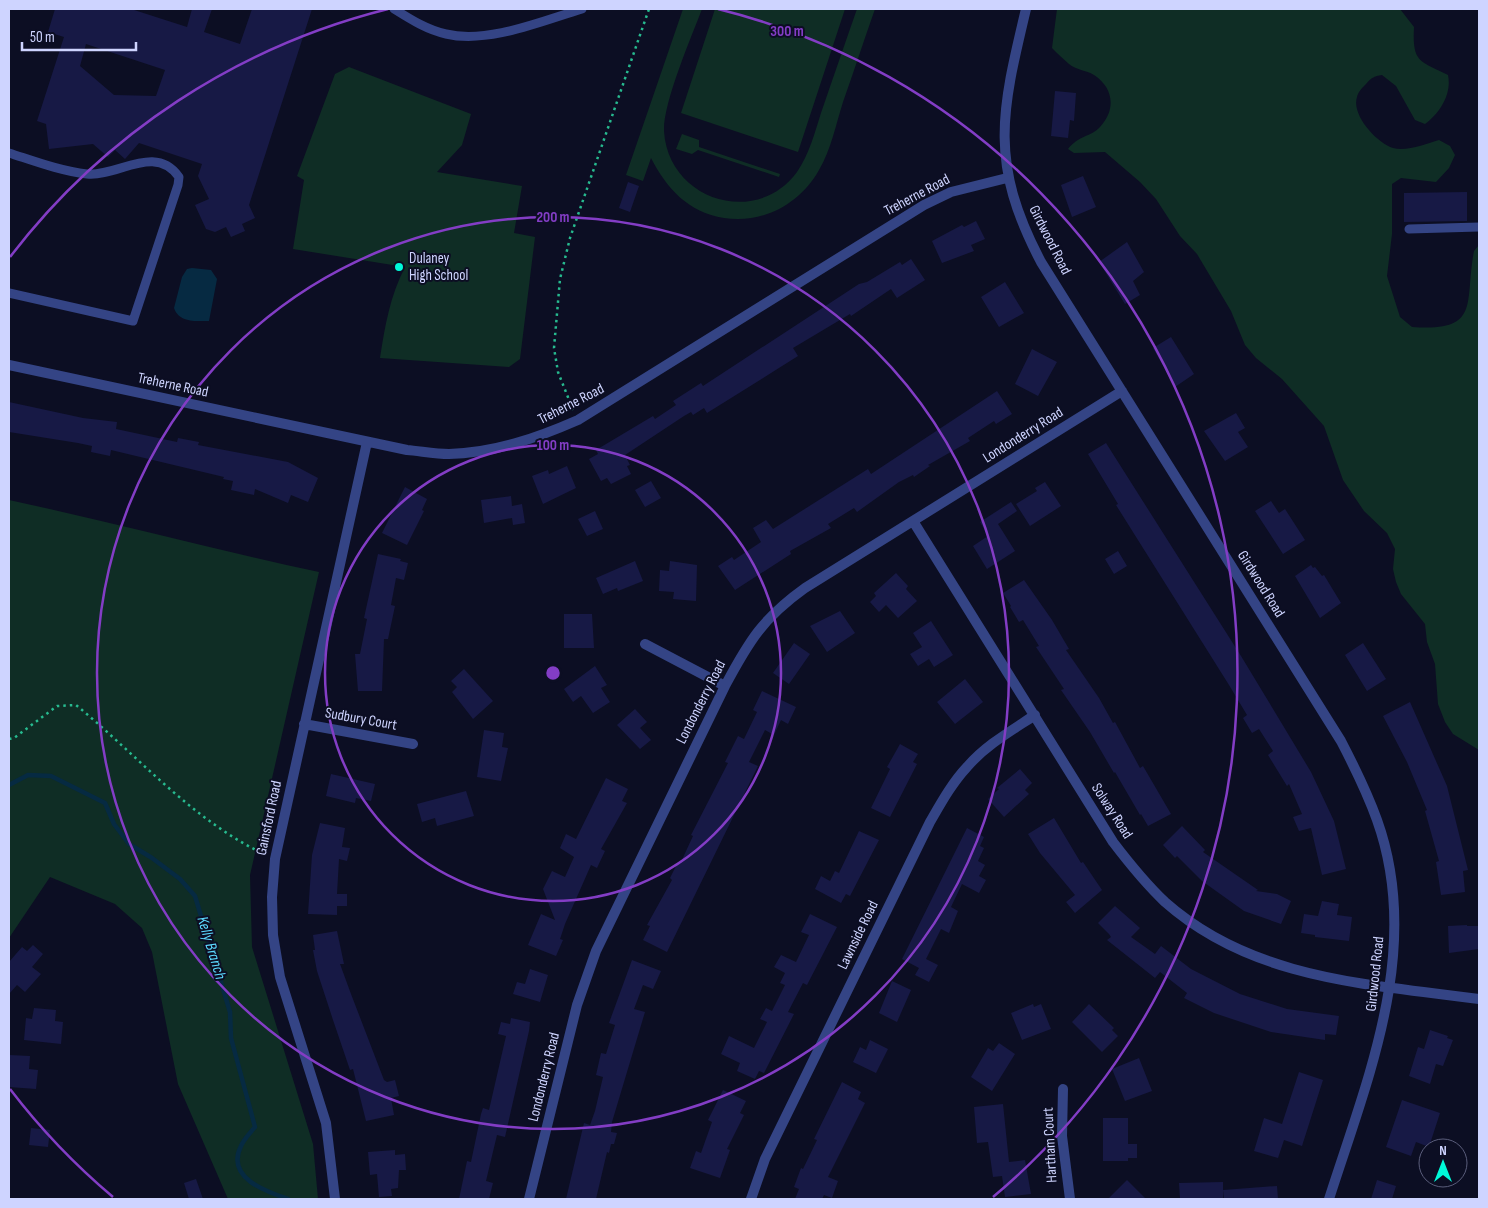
<svg xmlns="http://www.w3.org/2000/svg" width="1488" height="1208" font-family="'Sofia Sans Condensed',sans-serif">
	<rect width="100%" height="100%" fill="#0c0e23"/>
	<path fill="#0f2d25" d="M683,9H702C691,38 663,103 664,131C668,200 756,228 797,172C809,155 815,132 821,113C833,78 845,43 857,9H875C864,40 854,71 843,102C836,124 831,150 819,170C800,204 763,224 724,218C688,212 667,189 651,158L643,181L626,175Z
		M715,9H845L798,152L681,113Z
		M1057,9H1400L1414,27C1412,63 1420,61 1448,75C1452,94 1440,113 1425,124L1415,120L1396,86L1382,75C1374,76 1371,78 1366,84C1362,88 1358,92 1357,97C1351,115 1377,143 1393,148C1406,152 1426,144 1439,140L1450,146L1455,155L1449,168L1436,182L1401,178L1392,184V234L1387,276L1400,317L1412,327C1482,332 1464,303 1474,251L1479,245V750L1453,734L1445,722L1438,704L1435,664L1427,642L1425,624L1401,594L1396,582L1393,569L1395,549L1387,533L1364,511L1343,480L1324,426L1282,379L1256,358L1245,345L1231,311L1197,254L1180,236L1156,199L1140,182L1105,152L1074,153L1068,149C1079,135 1091,137 1100,127C1116,110 1114,88 1094,75C1086,70 1076,70 1069,64C1063,59 1057,53 1052,48Z
		M349,67L471,114L462,145L437,172L522,186L514,233L535,237L520,359L509,367L380,358C385,326 390,296 405,267L293,249L304,180L297,176L335,74Z
		M682,134L699,140V147L780,174L779,177L698,150L692,154L676,149Z
		M9,500C112,522 215,550 319,572L250,875L252,947L313,1144L318,1199H228L178,1084L152,952L142,928L115,904L50,877L9,938Z"/>
	<path fill="#062a42" d="M192,268L211,270L217,279L209,321C196,321 179,323 174,308L182,277L187,269Z"/>
	<g fill="none" stroke-linecap="round" stroke-linejoin="round">
		<path stroke="#062a42" stroke-width="4.5" d="M9,785L28,775L51,776L105,803L114,824L129,844L152,858L180,879L195,896L230,1012L231,1038L255,1127C250,1133 244,1139 241,1146C225,1178 267,1192 288,1199"/>
	</g>
	<path fill="#171945" fill-rule="evenodd" d="M55,9H131L187,27L192,9H212L204,32L240,44L252,9H312L249,205L255,218L242,224L245,231L231,237L226,227L215,232L206,229L195,205L209,199L198,176L202,164L139,143L125,159L115,150L108,157L93,144L49,149L46,124L37,121L64,37L48,32ZM86,44L165,70L156,96L114,95L80,66Z
		M1055,91L1076,93L1074,121L1070,120L1068,138L1051,136Z
		M1083,176L1096,207L1072,217L1061,185Z
		M628,182L639,186L630,212L619,208Z
		M1467,192V221L1404,222V193Z
		M976,221L985,239L971,245L974,251L942,263L932,241L962,225L964,227Z
		M1127,242L1144,272L1133,281L1140,295L1125,304L1099,262Z
		M911,259L925,280L897,298L891,289L851,316L850,314L793,348L798,356L771,373L707,413L704,408L693,415L691,412L684,416L625,455L630,465L627,466L631,474L611,484L607,478L601,481L589,459L598,454L596,450L653,416L655,419L676,405L673,401L701,383L703,386L859,284L867,282L900,262L902,265Z
		M1005,282L1024,313L999,327L981,297Z
		M1171,337L1194,374L1175,387L1153,348Z
		M1032,349L1057,362L1038,396L1015,384Z
		M997,391L1012,414L996,424L994,421L968,438L970,441L928,465L930,466L914,477L913,475L899,482L857,512L854,508L828,524L831,528L790,551L791,554L735,590L718,566L732,557L734,560L761,542L753,528L766,520L773,529L868,469L871,474Z
		M9,402L83,418L117,422L116,429L177,442L178,438L199,442L198,445L288,462L318,478L308,502L291,495L288,503L255,489L254,495L231,490L233,481L223,479L224,477L111,450L110,456L91,452L92,446L78,443L9,432Z
		M1236,413L1245,428L1238,432L1248,447L1225,461L1204,431Z
		M1106,443L1241,656L1311,772L1334,821L1346,869L1322,875L1311,828L1299,831L1293,817L1302,814L1289,784L1287,786L1268,755L1273,751L1259,729L1252,733L1243,718L1247,715L1229,685L1116,505L1118,504L1088,454Z
		M567,466L576,488L543,504L532,476L548,470L549,474Z
		M651,481L661,498L645,507L635,490Z
		M1045,482L1061,506L1030,526L1016,504L1037,491L1035,488Z
		M405,487L427,499L422,510L424,511L407,545L382,533Z
		M511,496L512,506L522,504L525,523L513,525L512,518L484,523L481,500Z
		M1271,501L1279,513L1285,509L1305,540L1283,554L1255,511Z
		M1011,502L1017,511L998,524L1015,551L987,569L973,546L988,536L980,522Z
		M595,511L603,529L587,536L578,519Z
		M1118,551L1127,566L1114,574L1105,559Z
		M378,554L401,559L400,561L408,563L404,580L396,578L391,605L395,606L388,639H384L382,691H358L355,654H360L367,619L364,618Z
		M635,561L643,581L618,591L617,588L603,594L596,578Z
		M670,561L697,565L696,601L673,599L674,592L659,591L660,570L669,571Z
		M1311,565L1313,568L1315,567L1322,576L1324,575L1341,603L1320,618L1295,576Z
		M896,573L908,586L906,589L917,601L898,618L886,605L879,612L870,602L876,596L874,593Z
		M1024,580L1052,620L1069,649L1066,650L1099,698L1113,723L1115,722L1140,768L1143,766L1171,814L1148,826L1141,814L1140,815L1115,772L1114,773L1090,732L1061,690L1064,689L1036,647L1039,646L1023,620L1019,622L1010,607L1011,606L1003,593Z
		M840,611L855,633L827,652L810,626Z
		M564,614H592L594,648H564Z
		M931,621L953,655L934,667L929,659L918,666L910,654L922,647L913,633Z
		M794,643L810,654L789,684L773,673Z
		M1363,643L1386,679L1367,691L1345,655Z
		M595,666L607,685L601,688L610,702L593,713L581,696L573,702L564,689Z
		M464,669L493,701L473,719L452,692L457,687L451,681Z
		M965,679L983,702L955,724L937,702Z
		M762,691L796,707L788,724L781,720L774,735L765,730L749,762L758,766L667,952L643,940L650,926L647,925L672,880L670,878L678,862L680,864L693,836L691,835L728,763L725,762L738,736L744,739L757,712L753,710Z
		M1410,702L1447,786L1468,870L1463,871L1465,892L1441,895L1436,862L1439,861L1425,811L1427,810L1407,762L1383,716Z
		M635,709L647,722L640,728L651,740L640,749L617,725Z
		M484,730L504,733L502,747L508,748L501,781L477,777Z
		M900,744L918,754L913,762L917,764L890,817L871,808L890,769L887,767Z
		M1020,769L1032,783L1025,790L1029,794L1004,817L988,799L999,789L997,788Z
		M331,774L375,784L371,801L356,798L355,803L326,796Z
		M606,778L628,789L622,801L627,803L601,849L605,851L597,868L591,865L565,924L560,939L563,940L556,956L528,945L541,914L555,920L543,889L552,871L565,877L574,857L560,848L566,834L576,839Z
		M466,791L474,816L437,826L435,818L422,822L417,804Z
		M1054,818L1081,863L1083,862L1102,890L1075,913L1066,902L1075,895L1040,853L1028,834Z
		M320,823L345,828L342,847L350,848L347,861L339,859L337,894H347V906H337V915L308,914L312,855Z
		M1182,826L1205,850L1203,852L1258,890L1256,891L1277,894L1291,901L1281,924L1244,911L1202,881L1177,856L1175,858L1163,845Z
		M967,828L984,837L980,846L984,848L978,861L985,865L979,876L986,880L979,893L962,884L951,907L958,911L949,933L941,929L926,959L938,965L929,982L915,975L919,968L902,959Z
		M859,831L879,840L850,896L846,894L841,903L815,889L821,876L830,881L835,871L839,873Z
		M1322,901L1339,904L1337,915L1352,917L1349,941L1315,937V935L1301,933L1304,914L1318,916Z
		M1115,906L1140,928L1131,937L1155,954L1161,946L1191,969L1240,994L1287,1009L1339,1016L1336,1035L1325,1034V1040L1271,1032L1214,1013L1184,998L1187,993L1160,972L1155,978L1107,940L1111,937L1109,934L1098,923Z
		M810,914L837,927L807,985L803,983L788,1012L794,1014L764,1073L759,1071L755,1079L737,1071L740,1063L721,1054L729,1036L754,1048L767,1022L760,1019L766,1008L772,1011L785,985L780,983L785,973L774,967L781,955L796,962L809,935L801,932Z
		M1467,925V926H1479V949L1449,953L1448,926Z
		M337,931L344,964H340L351,994L384,1080L387,1082L395,1080L399,1096L391,1098L394,1115L366,1121L353,1069L350,1070L333,1020L317,971L313,950H315L313,935Z
		M33,945L43,954L32,967L41,974L25,992L17,985L9,994V962L22,947L27,951Z
		M632,960L661,971L653,989L643,985L634,1009L645,1012L612,1122L611,1132L617,1133L614,1144H611L609,1153L607,1152L596,1199H566L584,1123L590,1125L595,1111L603,1077L596,1075L601,1053L606,1054L615,1025L609,1023Z
		M530,969L548,975L540,1002L513,994L517,982L525,984Z
		M892,981L911,990L897,1022L879,1013Z
		M1033,1004L1034,1007L1041,1004L1051,1029L1022,1040L1011,1013Z
		M1089,1004L1114,1028L1112,1030L1118,1036L1102,1052L1072,1022Z
		M34,1008L56,1010L55,1021L63,1022L61,1044L24,1040L26,1018L32,1019Z
		M511,1018L530,1022L529,1031L505,1137L497,1135L486,1181L493,1183L489,1199H459L467,1161L471,1162L481,1114L483,1108L489,1110L506,1036L498,1034L501,1022L510,1024Z
		M1430,1030L1448,1036L1447,1038L1453,1040L1443,1066L1436,1064L1430,1084L1409,1076L1418,1047L1424,1049Z
		M870,1040L888,1049L876,1073L853,1062L860,1047L866,1050Z
		M999,1043L1015,1054L992,1091L971,1077L988,1048L993,1051Z
		M9,1055L30,1056L29,1069L38,1070L36,1089L9,1087Z
		M1139,1058L1152,1091L1125,1101L1112,1069Z
		M1299,1072L1323,1080L1302,1146L1284,1140L1278,1158L1254,1151L1264,1118L1282,1124Z
		M842,1082L861,1092L858,1099L865,1103L828,1177L838,1181L832,1198L824,1195L822,1199H795L799,1189L794,1187L801,1168L803,1169L817,1140L814,1139Z
		M723,1090L746,1101L740,1113L744,1115L727,1149L730,1150L720,1178L690,1168L696,1151L701,1153L712,1122L708,1120Z
		M1402,1100L1440,1113L1429,1147L1416,1142L1411,1156L1386,1147Z
		M1003,1104L1009,1162L1025,1160L1031,1194L1005,1197L1002,1176L993,1177L988,1142L977,1143L974,1107Z
		M1103,1118H1128V1144H1137V1158H1128V1161H1103Z
		M31,1128L50,1130L48,1147L29,1145Z
		M395,1150V1155L405,1154L406,1170H399L398,1188L391,1189L392,1196L379,1197L377,1174L370,1175L368,1152Z
		M196,1179L203,1199H189L184,1183Z
		M1127,1180L1146,1199H1108Z
		M1377,1180L1396,1186L1392,1199H1371Z
		M1223,1182V1199H1180L1179,1183Z
		M1277,1186L1278,1199H1224L1223,1190Z"/>
	<g fill="none" stroke-linecap="round" stroke-linejoin="round">
		<path stroke="#27ba8f" stroke-width="2.5" stroke-dasharray="2.5 4" stroke-linecap="butt" d="M573,410L558,372L554,348L560,279L570,238L649,9
			M9,739L14,738L57,706L76,705C137,755 192,820 264,854"/>
		<path stroke="#344485" stroke-width="9" d="M394,9C410,19 427,30 446,34C488,44 542,21 582,9
			M9,153C34,161 60,171 87,174C118,177 155,143 179,177L178,185L133,321L9,293
			M1409,229L1479,227"/>
		<path stroke="#344485" stroke-width="10" d="M1026,9C1001,113 989,163 1041,262L1341,741C1354,766 1367,792 1377,820C1423,948 1368,1077 1329,1199
			M9,365L407,450C420,451 435,454 449,454C494,453 537,438 578,420L924,205L951,192L1007,178
			M913,521L1113,842C1129,863 1146,884 1165,902C1253,980 1369,984 1479,999
			M645,644L725,686
			M304,724L413,744
			M1063,1089L1062,1136L1070,1199
			M335,1199L326,1123L280,977L273,935L272,897L275,859L367,442
			M529,1199L577,1005L596,951L725,686C749,641 763,618 805,588L1122,391
			M751,1199L765,1159L930,822C941,803 952,783 967,767C986,745 1011,731 1035,715"/>
	</g>
	<g fill="none" stroke="#833dc5" stroke-width="2.5">
		<circle cx="553" cy="673" r="228"/>
		<circle cx="553" cy="673" r="456"/>
		<path d="M113 1197A684 684 0 0 1 10 1089M10 257A684 684 0 0 1 388 9M718 9A684 684 0 0 1 993 1197"/>
	</g>
	<circle fill="#00f9d8" stroke="#0c0e23" stroke-width="2" cx="399" cy="267" r="5"/>
	<g text-anchor="middle" dominant-baseline="central" stroke-width="4" stroke-linejoin="round" paint-order="stroke">
		<g font-size="15" fill="#ced4ff" stroke="#0c0e23">
			<text transform="translate(917 195) rotate(-28)">Treherne Road</text>
			<text transform="translate(1050 240) rotate(63)">Girdwood Road</text>
			<text transform="translate(173 385) rotate(12)">Treherne Road</text>
			<text transform="translate(571 404) rotate(-27)">Treherne Road</text>
			<text transform="translate(1023 435) rotate(-32)">Londonderry Road</text>
			<text transform="translate(1261 584) rotate(58)">Girdwood Road</text>
			<text transform="translate(701 702) rotate(-63)">Londonderry Road</text>
			<text transform="translate(361 719) rotate(10)">Sudbury Court</text>
			<text transform="translate(1112 811) rotate(57)">Solway Road</text>
			<text transform="translate(269 818) rotate(-78)">Gainsford Road</text>
			<text transform="translate(858 935) rotate(-64)">Lawnside Road</text>
			<text transform="translate(1375 974) rotate(-84)">Girdwood Road</text>
			<text transform="translate(544 1077) rotate(-76)">Londonderry Road</text>
			<text transform="translate(1050 1145) rotate(-93)">Hartham Court</text>
		</g>
		<g font-size="15" fill="#ced4ff" stroke="#0c0e23" text-anchor="start">
			<text x="409" y="258">Dulaney<tspan x="409" dy="17">High School</tspan></text>
		</g>
		<g font-size="16" font-style="italic" fill="#5cdaff" stroke="#0c0e23">
			<text transform="translate(211 948) rotate(73)">Kelly Branch</text>
		</g>
	</g>
	<circle cx="553" cy="673" r="8" fill="#833dc5" stroke="#0c0e23" stroke-width="2.5"/>
	<g font-size="15" text-anchor="middle" font-weight="bold" fill="#833dc5" stroke="#0c0e23" stroke-width="4" stroke-linejoin="round" paint-order="stroke">
		<text x="787" y="36">300 m</text>
		<text x="553" y="222">200 m</text>
		<text x="553" y="450">100 m</text>
	</g>
	<rect width="1488" height="1208" fill="none" stroke="#ced4ff" stroke-width="20"/>
	<g transform="translate(1443 1163)"><circle r="24" fill="#0c0e23" stroke="#5a5d7b"/>
	<path d="M0-4L9 19L0 12L-9 19Z" fill="#00f9d8"/>
	<text y="-8" font-size="14" font-weight="bold" text-anchor="middle" fill="#ced4ff">N</text>
	</g>
	<path d="M22 42v8h114v-8" fill="none" stroke="#ced4ff" stroke-width="2.5"/>
	<text x="30" y="42" font-size="15" fill="#ced4ff" stroke="#0c0e23" stroke-width="4" paint-order="stroke">50 m</text>
</svg>
